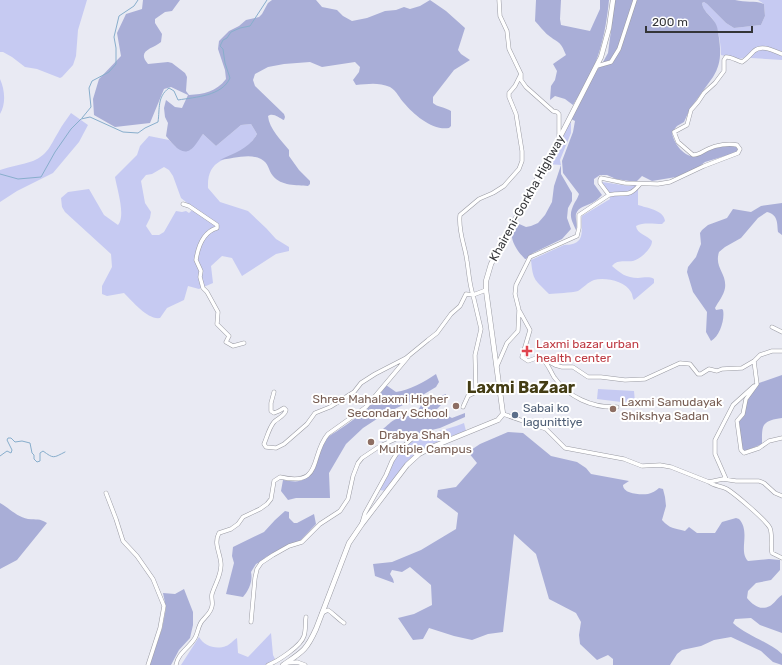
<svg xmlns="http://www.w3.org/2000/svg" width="782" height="665" font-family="Rubik,sans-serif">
	<rect width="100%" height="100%" fill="#e9eaf3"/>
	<path fill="#c6caf2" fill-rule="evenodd" d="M0,0H87L78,30L76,56L73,65L62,77L60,78L37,69L25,67L12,57L3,52H0Z
		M758,0H782V60L751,58L749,55C740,62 732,58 721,55C721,45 719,31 714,21C710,14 703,12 702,3L704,2L707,4L726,23L734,28L761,25L765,16L764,4Z
		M0,79C5,90 6,104 0,114Z
		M71,113L88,125L79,142L53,173L17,191L0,202V170C11,166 22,165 33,161C48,155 51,144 59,131C62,125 67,119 71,113Z
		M569,122H571V133L560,160L561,165L547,164Z
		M251,124L257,134C254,139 250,145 244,149C227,161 207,158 208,188L220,202L248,211L266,228L276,239L289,247V251L276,254L242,276L232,258L222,256L211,266L213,283L199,289L188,286L184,300L167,308L160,318C148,320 133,302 124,293L107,296L102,294V286L112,267L111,254L65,212L62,207L61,198L68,192L89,189L104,215L118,225C126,216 117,189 115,177L137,155L140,146L149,136L169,140L176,147L190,150L203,134L216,146L241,125ZM164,167L169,170L173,176L181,198L191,206L192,210L189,213L186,211L182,212L176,211L164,232L159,235H152L146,226L150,218L151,212L145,203L141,181L146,175L152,174Z
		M602,182L629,186L640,184L638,187V205C647,208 664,210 665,221L662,224C654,224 643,222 636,226C637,234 647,235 652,241C652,249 640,259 633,261C625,262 617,259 612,266C620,273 626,278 638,278C643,278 649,276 654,279V283L634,300C632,298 633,295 631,292C625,281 605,277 594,280C588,282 583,288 578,291C570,293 558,293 549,294C535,279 533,282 531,260L564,245C588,245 580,229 582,216L610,199L609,193Z
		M598,389L634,391L635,402H621L597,399Z
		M464,423L466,431C445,438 422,446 406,463C399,471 393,481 387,491L379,490C382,485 386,479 389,474C392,465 395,456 401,449C417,432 444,432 464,423Z
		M271,633L273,655L275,659L265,665H181L199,637C204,646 216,650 226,646C230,645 233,640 237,638L238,653L248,657Z"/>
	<path fill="#a9aed7" d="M143,0H180L172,11L165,12L155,19V23L162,34L161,42C153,49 136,50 148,64L168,62L172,63L185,73L187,77L186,91L189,95C204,94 216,92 226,79L225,70L218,49L219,41L229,31L239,26L246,20L259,17L262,14L268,3L272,0H316L322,7L337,10L343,16L352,21L367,18L385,11L396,10L404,7L410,9L420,6L430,0L446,11L465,28L458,50L461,54L470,60L454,70L433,97V103C437,107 445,107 451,111V126L449,128C433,131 414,115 404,103C399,98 397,91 390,87C378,82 368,84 356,85L353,80L359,72L360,67L355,62L322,67L310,62L284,64L268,67L255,74L253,80L255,86L284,114L285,117L284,120C279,118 273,112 268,116C269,129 282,141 289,150V156L299,170L310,181V184L308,186C297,185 281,186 273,176C268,170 269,163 261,159C249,153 232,159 220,160C234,153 249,149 257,134L251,124L241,125L216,146L203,134C199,139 195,147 190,150C181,156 171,142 166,136L168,123L165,117L164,108L166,100L175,107L182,108L188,95L171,87L164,89L150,123L115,127L94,115L93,99L99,79L121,56L117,33L126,14L142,9Z
		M536,0H561L560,19L561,25L590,31L600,9V0H609C607,21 603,44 595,64C590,79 581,92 573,105L565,99L555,96L550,100L551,86L555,80L557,71L553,64L566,55C560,40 559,44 548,35C544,32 539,25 535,21Z
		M615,0H735C746,3 754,0 764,4L765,16L761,25L734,28L726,23L707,4L704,2L702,3C703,11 709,14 714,21C718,26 718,32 719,38C721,54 721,64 713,77L690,109L684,122L677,126L672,132C673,143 685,159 697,156C702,155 706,150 711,149C718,147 726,146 734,145L737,146L739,149L738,152L705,162L696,169L676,177L652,181L642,176L636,182L616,179L607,175H600L594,179V184L602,195C599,198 596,201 592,203C586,206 578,207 576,214C575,219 578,225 576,230C571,219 568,215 575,202C577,199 578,197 579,194L563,173L562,161L573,132L575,121L571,119L594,74L603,62L608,53Z
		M561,165V174L572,193V201L568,208L567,218L571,229L562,239L533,253L526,259H525C516,250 505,234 517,223L526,227L531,226L538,223L545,215L552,202L554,186Z
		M782,203V235L778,232C777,222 778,215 767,212L758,218L741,238L725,247L719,252C714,268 727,273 725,288C724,295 718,302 715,308L716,310L722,309L723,310C725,319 720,336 711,341L706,332L707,312L693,292L687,272L688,267L696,257L699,249L701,244L700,233L702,230L708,225L727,218L733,209L751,212L761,206Z
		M436,374L439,382L436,387L416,399L386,413L363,428L346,444L329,473L330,498H296L288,500L281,491L283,480C291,481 298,483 304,479C314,472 320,447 327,438C331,434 335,433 340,429C357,418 376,403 386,385L396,392C410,390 424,382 436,374Z
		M782,375V418C761,421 762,425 762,444L745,451L742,449L739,422L748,399L759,383Z
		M446,394L445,401L435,411V417L446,415L452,418L465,413V417L440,428L415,434L411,432L390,440L383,429C387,426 391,421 396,419C411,413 414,421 422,403L426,407C434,404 438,396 446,394Z
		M508,432L523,433L551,456L577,462L586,468L591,474L629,481L623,485C623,494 640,495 648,494C652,493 656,491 659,488L663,489L665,497L666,506L662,520C670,529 674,528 685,531L689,527L697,533H715L722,522L736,518L739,519C751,532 738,551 748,561L769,559L780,560V570L771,580L756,583L748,591L747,598C753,605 760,611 770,606C774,604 777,598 782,595V633L760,625L751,618L735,619L733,623C747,636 768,641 782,654V665L773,662L761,651L731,637L714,640L701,646L682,650L677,654L670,665H613V659L608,655L597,660L580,644L579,635L581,622L576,613L549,599L536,554L514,534L503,632L488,634L472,640L454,636L429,628L423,639L413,640L398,618L414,614L432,605L431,585L410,567L402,572L392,570L390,574L393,579L394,583L375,576L373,564L392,562L421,550L456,529L458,513L437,497L438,490L456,487L477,463L468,452L480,444Z
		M0,503C9,508 17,517 28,519C37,520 39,518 47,523L17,560L0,569Z
		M285,511L289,512V518L294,523H297L314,514L316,524L299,542L266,557L262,561L256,564L251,572C253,581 249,590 243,597L226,594L234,563L232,556L233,547L264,532L275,520Z
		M184,589L193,612V625L190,638L179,650L171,665H149L162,629L166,608L163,593L175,594Z"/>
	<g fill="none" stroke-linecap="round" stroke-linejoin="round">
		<path stroke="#88aecc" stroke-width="1" d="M82,118L91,107L89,88L92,81L109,72L116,64V48L114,37L119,16L134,6L138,0
			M0,174L18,179L41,177L55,152L71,129L81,119L90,117L123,132L138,133L145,128L158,122C160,108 157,97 169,88L174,91L178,100C196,97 222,96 230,78L225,63L223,49L220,46L223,40L227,38L231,32L240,28L250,26L267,0
			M0,456L7,451L11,453L12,450L7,440L8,438H11L15,442L22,441L30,443L32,453L34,455V459L37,462L40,461V453L43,451C54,459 53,458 65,452"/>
		<defs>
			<path id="minor" d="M499,0L500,16L507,31L509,49L521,74V80L526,87L553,111L557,112L559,114V136
				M597,66L611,62L619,49L635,0
				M609,195C625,191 628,199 640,184
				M183,204L189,206L217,225V228C203,232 198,247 196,260L201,271L200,277L203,288L207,292L218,312L217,324L229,336L226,342L233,346L244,343
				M772,327L782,332
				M544,359L555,365L562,367H573L588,377H601L625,380L645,379L680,363L690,364L698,374H701L709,369L717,371L722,369L742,368L754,361L760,355L772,351H782
				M754,361L757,384L746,399L743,414L737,421L741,450L744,453L759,448L769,441L782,438
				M497,366L507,343L518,331L519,310
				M274,392L271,403V411L274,413L279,411L284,408L286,410C285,416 278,418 274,422C269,428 267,437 264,444L266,447L276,448L284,444L307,424L315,413L330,407L354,392L361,383L375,374L406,358L428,340L437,333L451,314L460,306L466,294L473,295C469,283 469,273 467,261C465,245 458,232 460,215L479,199L493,193L504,186L519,169L522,161V151L516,114L509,97V93L515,86L521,74
				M463,407L468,396L476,392L475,355L481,329L473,295L486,290
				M617,407C592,408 568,397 554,377C550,371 547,360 539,357L528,361L522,357L530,330L519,310L515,294L516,285L530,257L577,236L579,228V215L609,195L600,183V180L601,178L625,183L658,184L670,182L704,166L738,153L740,149L737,145C729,143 716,145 708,149C703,151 699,155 693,155L678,142L674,132L687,125L691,110L698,102L704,93L715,83L724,71V60L726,57C730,56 737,61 742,62C747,59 750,55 754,51C762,44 774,51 782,54
				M503,414L546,429L565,448L624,459L642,466L660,465L671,467L709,482L723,479L736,481H759L764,483L775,493L782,496
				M726,479L715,454V440L733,405L754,386
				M709,482C714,486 721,486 727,489C735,494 766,520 770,528C773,536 770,545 772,553L782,558
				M106,493L116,519L123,541L137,556L153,579L164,606L160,628L148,665
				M322,613L328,610C334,614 338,619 344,623
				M251,622L255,578L257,569L261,563L273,555L289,546L302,542L320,524L340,511L348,499L353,476L358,463L362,458L380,446L398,438L410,435L414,437L399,450L392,461L386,475L365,513L362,523
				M287,663L297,662L305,665
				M176,665C178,653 189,648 195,638C198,633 198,626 202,621C205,617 211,613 212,606C213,602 211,598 212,594C215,584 221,576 221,565C221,554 213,544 219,533L231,529L238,524L243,517L260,509L267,504L271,499L274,481L280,477C324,487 309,456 328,434L366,407L408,357
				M268,665C278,661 301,646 304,636C306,630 305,623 306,617"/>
			<path id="major" d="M283,665C302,652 306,651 316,629L349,543L362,524L407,465L419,454L432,447L498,420L503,414L486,290V281L491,264L559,139L601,57L609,28L613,0"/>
		</defs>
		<use href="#minor" stroke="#9a9ba3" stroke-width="4.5"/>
		<use href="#major" stroke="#9a9ba3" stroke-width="5.5"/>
		<use href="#minor" stroke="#fff" stroke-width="3.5"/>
		<use href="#major" stroke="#fff" stroke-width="4.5"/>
	</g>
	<path fill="#e0444e" stroke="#fff" stroke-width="1.5" d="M525 345h4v4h4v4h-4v4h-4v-4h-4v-4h4z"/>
	<g fill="#8d6e63" stroke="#fff" stroke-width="1.5">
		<circle cx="456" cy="406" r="4"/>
		<circle cx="613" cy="409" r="4"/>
		<circle cx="371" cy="442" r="4"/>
	</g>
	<circle fill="#5c6f8a" stroke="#fff" stroke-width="1.5" cx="515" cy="415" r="4"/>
	<g text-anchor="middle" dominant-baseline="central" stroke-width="4" stroke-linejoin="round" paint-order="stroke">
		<g font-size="12" fill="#343538" stroke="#fff">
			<text transform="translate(527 198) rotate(-61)">Khaireni-Gorkha Highway</text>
		</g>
		<g font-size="12" fill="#be3a42" stroke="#fff" text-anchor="start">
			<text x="536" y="344">Laxmi bazar urban<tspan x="536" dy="14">health center</tspan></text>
		</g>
		<g font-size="12" fill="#785e54" stroke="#fff" text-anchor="start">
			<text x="448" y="399" text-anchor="end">Shree Mahalaxmi Higher<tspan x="448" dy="14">Secondary School</tspan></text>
			<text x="621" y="402">Laxmi Samudayak<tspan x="621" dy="14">Shikshya Sadan</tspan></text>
			<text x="379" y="435">Drabya Shah<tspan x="379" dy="14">Multiple Campus</tspan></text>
		</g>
		<g font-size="12" fill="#4e5e75" stroke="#fff" text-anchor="start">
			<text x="523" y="408">Sabai ko<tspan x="523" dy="14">lagunittiye</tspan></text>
		</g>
		<g font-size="16" font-weight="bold" fill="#443d14" stroke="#fff">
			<text x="521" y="387">Laxmi BaZaar</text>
		</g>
	</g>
	<path d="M646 26v6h106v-6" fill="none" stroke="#343538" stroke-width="2"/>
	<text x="652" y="26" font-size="12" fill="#343538" stroke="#ffffff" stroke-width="3" paint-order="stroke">200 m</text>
</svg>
